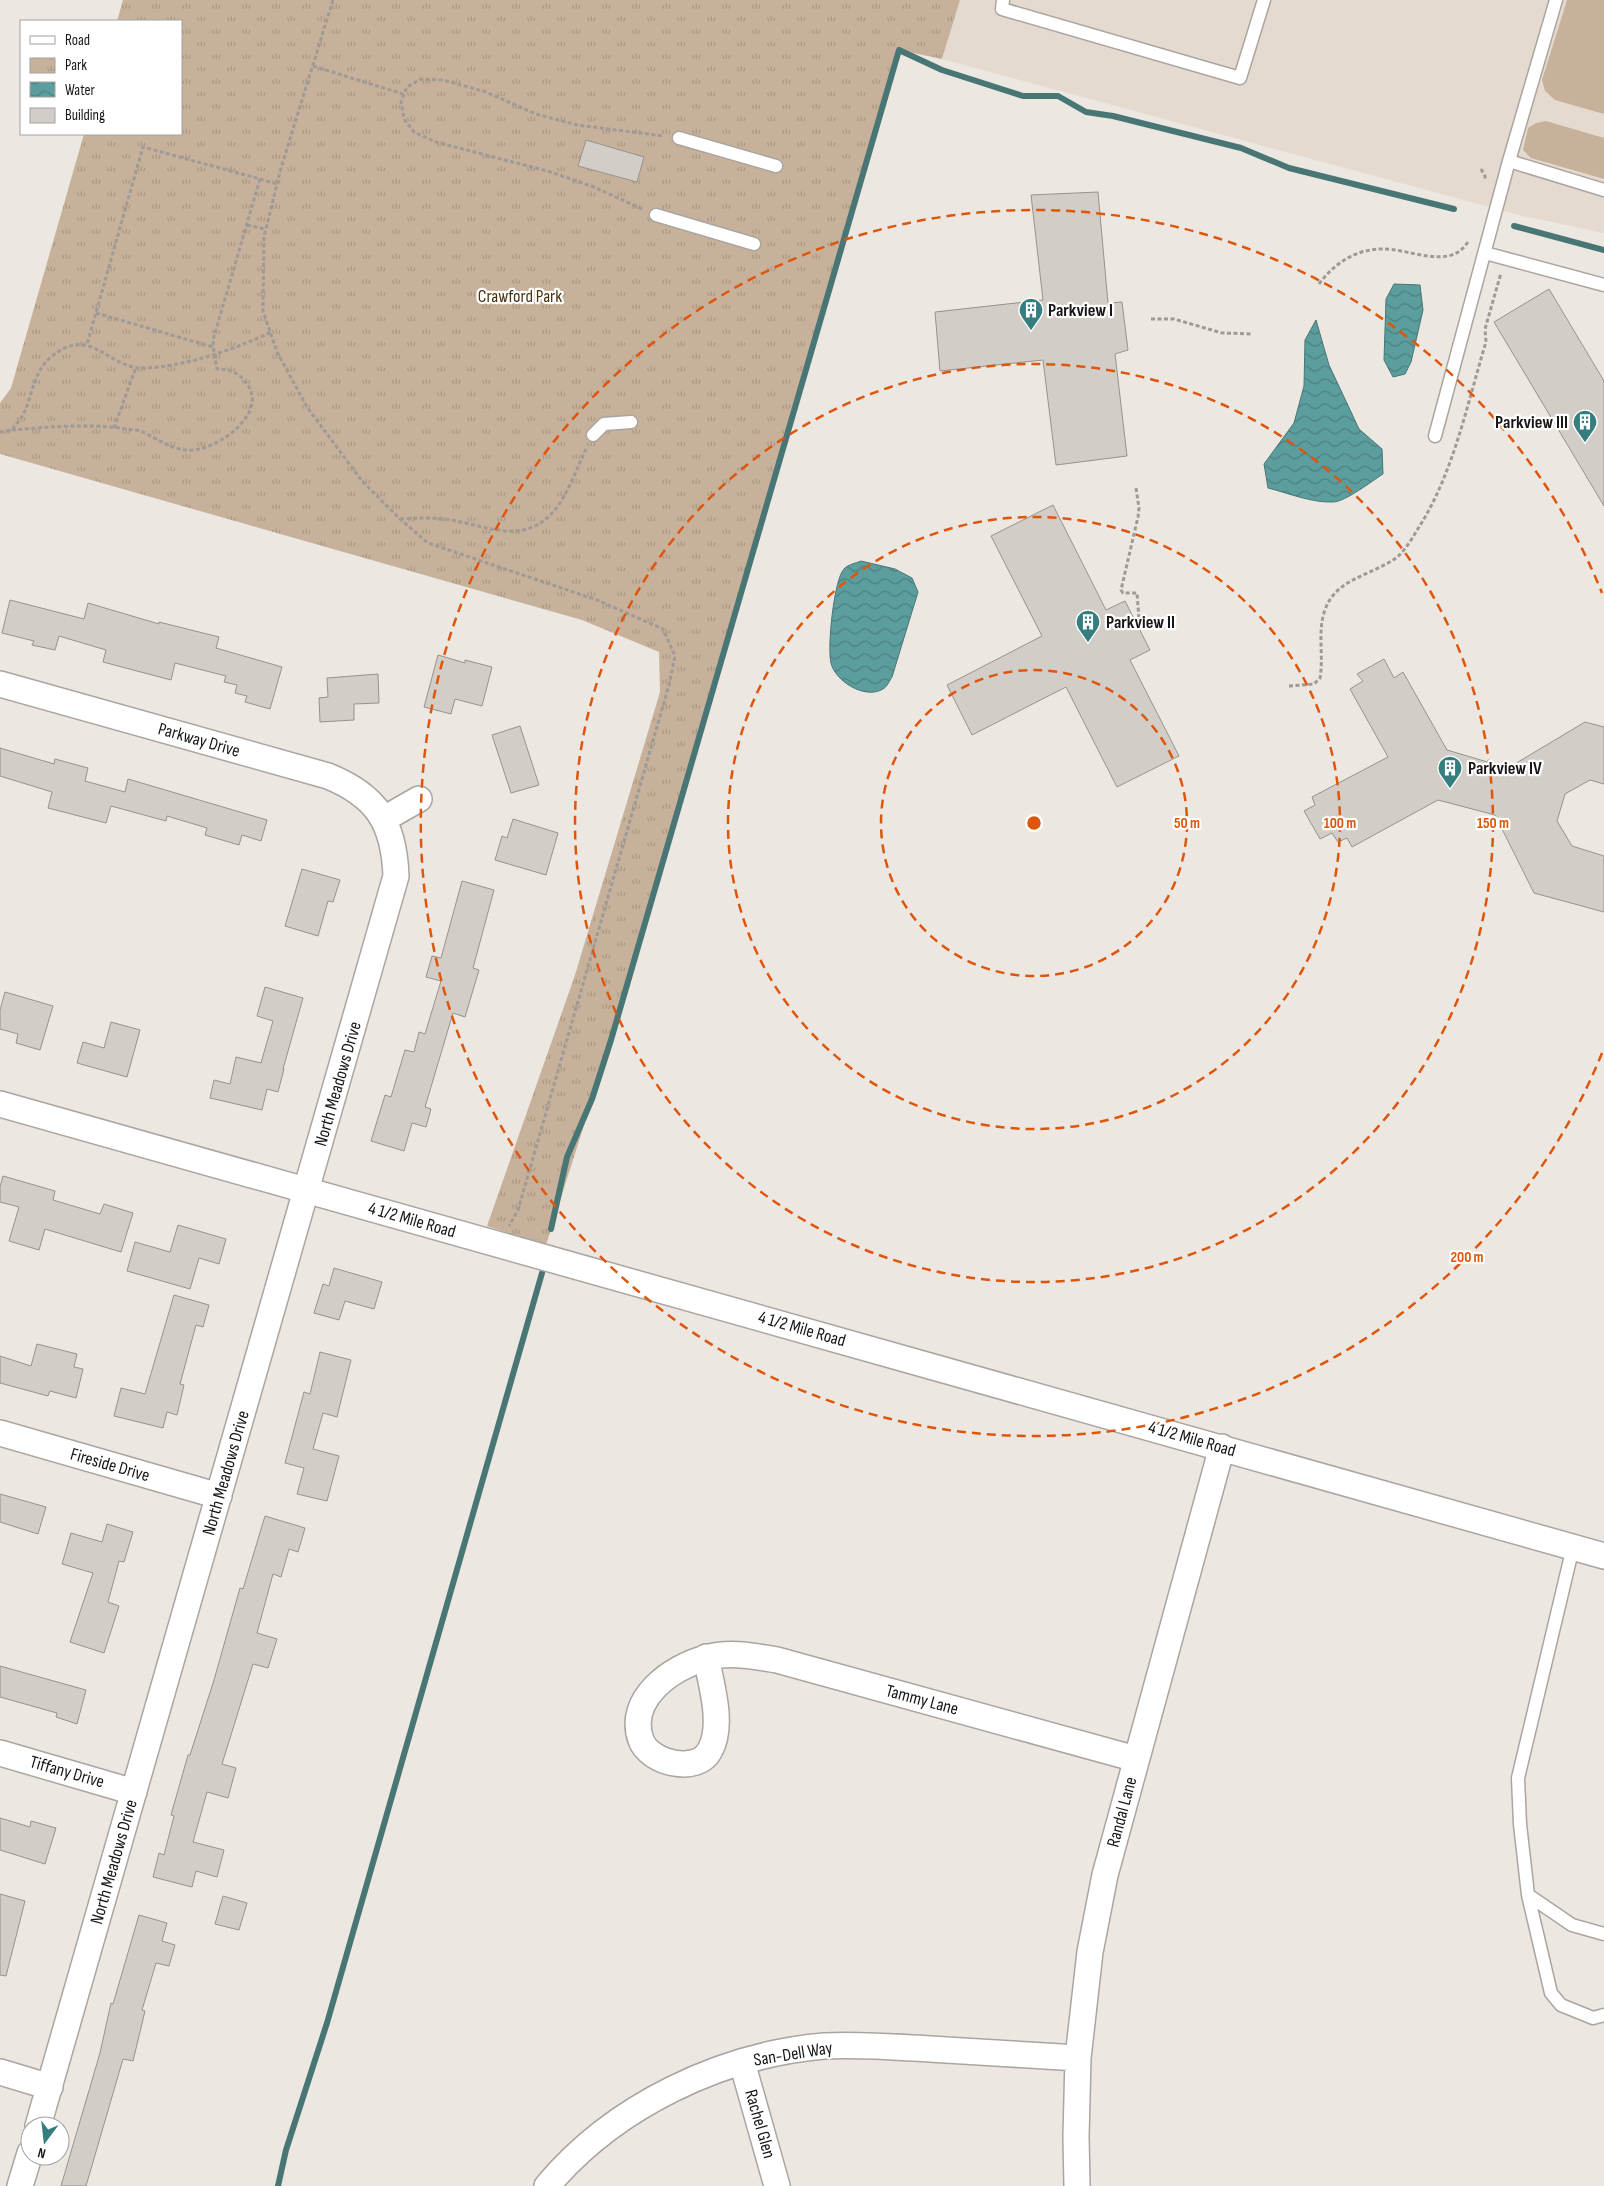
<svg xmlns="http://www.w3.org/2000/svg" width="1604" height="2186" font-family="'Sofia Sans Condensed',sans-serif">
	<defs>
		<pattern id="park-tufts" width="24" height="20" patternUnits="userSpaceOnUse" patternTransform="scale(1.25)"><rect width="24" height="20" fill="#c7b19a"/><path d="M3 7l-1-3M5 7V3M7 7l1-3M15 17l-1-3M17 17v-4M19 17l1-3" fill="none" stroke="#aa9884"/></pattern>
		<pattern id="water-waves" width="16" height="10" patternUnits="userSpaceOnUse" patternTransform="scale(1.25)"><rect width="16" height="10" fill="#5c9e9e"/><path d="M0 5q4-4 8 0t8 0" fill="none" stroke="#4b8080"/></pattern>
	</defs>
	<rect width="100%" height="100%" fill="#ede7e2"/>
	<path fill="#e5dacf" d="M960,0H1604V233L1523,216L942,59Z"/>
	<path fill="#c7b19a" d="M1567,0H1604V114L1555,100L1545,91L1542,80Z
		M1546,121L1604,138V179L1531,158L1523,150L1528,128L1536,123Z"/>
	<path fill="url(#park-tufts)" d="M123,0H960L942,59L899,50L611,1040L546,1245L487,1226L575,975L660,692L659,652L582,620L0,454V403L11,388L84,134H181V21H117Z"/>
	<path fill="url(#water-waves)" stroke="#487675" d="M1394,284L1420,285L1423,310L1411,362L1405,374L1393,377L1384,360L1386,299Z
		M1316,320L1329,365L1359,429L1382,449L1383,474C1372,481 1345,502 1333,502C1312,503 1288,493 1268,488L1264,464L1294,423L1304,386L1305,340Z
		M861,561L895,569L912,578L918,592L892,677C890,680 887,687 883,689C865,700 835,681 831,663C827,648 834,579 844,569C847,565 856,563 861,561Z"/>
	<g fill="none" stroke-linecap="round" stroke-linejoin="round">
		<path stroke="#487675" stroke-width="6" d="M1514,226L1604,250
			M551,1229L567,1157L592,1099L611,1040L899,50L942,70L1023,96H1058L1086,112L1113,116L1241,148L1289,168L1454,209
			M278,2186L286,2150L327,2023L542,1273"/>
	</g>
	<path fill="#d2cdc7" stroke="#97928d" d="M586,140L644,157L637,182L578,166Z
		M1098,192L1108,303L1122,302L1128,350L1115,354L1127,456L1056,465L1043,360L940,371L935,312L1043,300L1031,195Z
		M1549,289L1604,381V506L1494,322Z
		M1053,505L1106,610L1125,601L1150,650L1130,660L1179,756L1117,787L1066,687L972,735L947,685L1042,636L991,536Z
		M10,600L84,619L88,603L159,624V622L219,637L216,648L282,667L270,709L245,702L247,696L235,693L237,685L224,682L226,676L175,663L171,680L103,662L106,650L59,636L55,650L32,645L34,641L2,633Z
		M438,655L465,663V660L492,667L482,706L455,699L451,714L424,707Z
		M1384,659L1394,678L1403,672L1447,750L1508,768L1585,722L1604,727V784L1590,780L1565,794L1557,821L1572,846L1604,856V912L1534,893L1495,815L1438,800L1352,847L1347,838L1338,842L1332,833L1320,839L1304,811L1315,805L1312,797L1388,757L1350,689L1363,681L1357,674Z
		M378,674L379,703L354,704V720L320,722L319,698L328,697L327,678Z
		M520,726L539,785L511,793L492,735Z
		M0,748L54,764L55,759L88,768L85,781L125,792L128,779L267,820L261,841L242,835L239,845L205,835L207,828L167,816L166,821L111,806L106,823L48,808L52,792L0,776Z
		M513,819L558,833L546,875L495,860L502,836L507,838Z
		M302,869L340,880L333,902L328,901L318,936L285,926Z
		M462,881L494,890L473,968L479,970L465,1017L453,1013L425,1107L431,1109L426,1127L412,1123L404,1151L371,1141L385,1095L391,1097L405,1050L414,1052L419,1032L425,1034L441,981L426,977L432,956L441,958Z
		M265,987L303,998L283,1069H284L278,1092L267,1089L262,1110L210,1098L214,1080L230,1084L236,1057L261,1063L273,1021L257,1016Z
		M5,992L53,1006L40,1050L16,1043L18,1034L0,1029V1010Z
		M111,1022L140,1030L127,1077L77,1063L83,1042L104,1048Z
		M3,1176L55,1191L53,1200L100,1214L104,1204L133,1213L121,1252L45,1229L39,1250L9,1241L19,1207L0,1202V1187Z
		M178,1225L226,1239L219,1264L199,1258L190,1289L127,1271L135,1242L170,1252Z
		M334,1268L382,1282L374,1309L345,1301L339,1320L314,1313L323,1284L329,1286Z
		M174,1295L209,1305L203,1327L196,1325L180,1384L184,1385L177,1415L167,1412L163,1428L114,1416L121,1388L145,1394Z
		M37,1344L77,1354L74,1367L83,1369L76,1398L50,1391L48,1396L0,1383V1356L31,1366Z
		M320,1352L351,1360L337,1417L323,1413L313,1449L339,1456L327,1501L297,1494L304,1468L285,1463L304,1392L310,1394Z
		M0,1494L46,1507L38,1534L0,1522Z
		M265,1516L305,1528L298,1552L289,1549L281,1577L273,1574L257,1633L277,1639L268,1668L253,1664L222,1764L236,1768L228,1798L207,1792L193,1842L224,1850L217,1877L196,1871L192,1887L153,1877L159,1853L164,1855L174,1816L171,1815L188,1755H190L214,1680L240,1588L243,1589Z
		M107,1524L133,1532L124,1562L119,1561L108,1602L119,1606L104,1653L70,1642L93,1573L62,1564L71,1533L102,1542Z
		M0,1666L86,1690L77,1724L56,1717L57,1713L0,1697Z
		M0,1818L30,1827L31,1821L56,1828L45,1864L0,1850Z
		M0,1894L25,1901L6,1976L0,1975Z
		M223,1896L247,1903L239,1930L215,1924Z
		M139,1915L167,1923L162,1941L175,1945L169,1966L156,1963L142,2010L145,2011L133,2061L123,2059L86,2186H61L100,2053L111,2003L113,2004Z"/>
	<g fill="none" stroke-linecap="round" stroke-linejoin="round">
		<defs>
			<path id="service" d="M1003,0L1002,9L1240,78L1264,0
				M679,138L776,166
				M1509,161L1604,190
				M656,215L754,244
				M1485,253L1604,285
				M593,435L604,424L631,422
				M1435,436L1509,161L1556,0
				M1573,1547L1518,1778L1520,1824L1528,1895L1551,1993L1561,2005L1593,2018L1604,2015
				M1528,1895L1572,1925L1604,1934"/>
			<path id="minor" d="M0,684L328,776C377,796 394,823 396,876L38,2126
				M384,819L419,799
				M0,1104L1604,1556
				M0,1433L219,1496
				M706,1657C711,1684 724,1725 710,1750C698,1775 649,1763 641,1740C626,1699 672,1667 706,1658C729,1651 753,1656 777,1660L1136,1759
				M0,1753L134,1792
				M742,2062L777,2186
				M0,2072L50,2087
				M20,2186L30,2153
				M547,2186C614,2106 721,2055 824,2046C860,2044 895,2047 930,2049C979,2052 1029,2055 1078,2058
				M1077,2186L1076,2137L1078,2058L1090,1952L1105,1875L1222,1447"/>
		</defs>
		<use href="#service" stroke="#aaa5a0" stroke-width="15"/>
		<use href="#minor" stroke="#aaa5a0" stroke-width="28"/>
		<path stroke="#9e9a96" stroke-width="3" stroke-dasharray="4 2.5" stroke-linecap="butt" d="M333,0L281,168L264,237L263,311L277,352L307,407L362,481L400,519L428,543L597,600L663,629L675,656L669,685L518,1210L509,1226
			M313,66L403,94
			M1481,169L1485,176V181
			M260,179L277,184
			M642,209L594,187L551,172L436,142L414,132L404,119L401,101L407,87L421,79L443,80L486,92L536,114L577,125L664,136
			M247,225L265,229
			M1319,284C1334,264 1354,250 1380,249C1408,247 1451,273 1469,240
			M96,313L213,347
			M1151,319H1174L1222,333L1253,334
			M114,428L136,367
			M12,430C49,427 89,423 127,429C133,430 140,430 145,433C163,442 178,454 199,449C225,444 271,409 244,380C237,372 229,369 217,369L214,354L213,340L260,179L143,147L87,344
			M0,432L12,430C15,425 20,420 23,415C33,395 33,372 51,357C91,324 107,368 142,368C180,368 237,349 271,332
			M1136,488L1139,508L1138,517L1121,590L1123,593H1137L1139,619
			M400,519C417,518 433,517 450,520C489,526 523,546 554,511C566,498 578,466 586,449
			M1289,686L1314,684L1320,678C1324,656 1317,631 1325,610C1335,579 1372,575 1396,558C1405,551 1413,537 1419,527C1454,472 1467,404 1486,342L1485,329L1501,273"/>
		<use href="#service" stroke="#fff" stroke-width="12"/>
		<use href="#minor" stroke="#fff" stroke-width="25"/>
	</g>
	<g fill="none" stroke="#de560c" stroke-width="2.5" stroke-dasharray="9 6">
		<circle cx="1034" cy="823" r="153"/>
		<circle cx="1034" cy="823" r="306"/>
		<circle cx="1034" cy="823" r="459"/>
		<path d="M1602 1053A613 613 0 1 1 1602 593"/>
	</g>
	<defs>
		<symbol id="building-pin" viewBox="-11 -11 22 30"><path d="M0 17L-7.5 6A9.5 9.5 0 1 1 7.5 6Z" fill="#357e7f" stroke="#fff"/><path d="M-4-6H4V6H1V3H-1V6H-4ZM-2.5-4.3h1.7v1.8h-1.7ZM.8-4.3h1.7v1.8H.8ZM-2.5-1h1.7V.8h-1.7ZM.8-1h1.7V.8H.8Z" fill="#fff"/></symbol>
	</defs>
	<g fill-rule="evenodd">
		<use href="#building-pin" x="1017" y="296" width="28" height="38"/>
		<use href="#building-pin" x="1571" y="408" width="28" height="38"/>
		<use href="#building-pin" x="1074" y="608" width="28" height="38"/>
		<use href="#building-pin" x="1436" y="754" width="28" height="38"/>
	</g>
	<g text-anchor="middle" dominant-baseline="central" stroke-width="4.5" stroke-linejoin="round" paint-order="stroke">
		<g font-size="18" fill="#4a3111" stroke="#fff">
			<text x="520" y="296">Crawford Park</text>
		</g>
		<g font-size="18" font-weight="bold" fill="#191715" stroke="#fff" text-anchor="start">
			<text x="1048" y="310">Parkview I</text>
			<text x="1568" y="422" text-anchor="end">Parkview III</text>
			<text x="1106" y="622">Parkview II</text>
			<text x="1468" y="768">Parkview IV</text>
		</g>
		<g font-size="18" fill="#191715" stroke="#fff">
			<text transform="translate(199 740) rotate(16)">Parkway Drive</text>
			<text transform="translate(338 1084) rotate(-74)">North Meadows Drive</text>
			<text transform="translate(412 1220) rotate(16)">4 1/2 Mile Road</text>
			<text transform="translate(802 1329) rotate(16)">4 1/2 Mile Road</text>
			<text transform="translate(1192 1439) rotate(16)">4 1/2 Mile Road</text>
			<text transform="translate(110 1465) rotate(16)">Fireside Drive</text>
			<text transform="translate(226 1473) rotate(-74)">North Meadows Drive</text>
			<text transform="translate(922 1700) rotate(15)">Tammy Lane</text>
			<text transform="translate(67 1772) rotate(16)">Tiffany Drive</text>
			<text transform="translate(1122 1812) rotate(-75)">Randal Lane</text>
			<text transform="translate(114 1862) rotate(-74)">North Meadows Drive</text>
			<text transform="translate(793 2054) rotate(-9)">San-Dell Way</text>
			<text transform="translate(760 2124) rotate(74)">Rachel Glen</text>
		</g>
	</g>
	<circle cx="1034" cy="823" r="8" fill="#de560c" stroke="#fff" stroke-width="2.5"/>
	<g font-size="15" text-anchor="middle" font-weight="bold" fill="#de560c" stroke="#fff" stroke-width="4.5" stroke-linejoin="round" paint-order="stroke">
		<text x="1187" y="828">50 m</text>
		<text x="1340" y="828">100 m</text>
		<text x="1493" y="828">150 m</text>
		<text x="1467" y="1262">200 m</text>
	</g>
	<rect x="20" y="20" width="162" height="115" fill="#ffffff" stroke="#a3a2a1"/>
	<rect x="30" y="36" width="25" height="8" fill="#ffffff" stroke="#a3a2a1"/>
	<text x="65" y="45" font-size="15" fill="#191715">Road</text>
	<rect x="30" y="58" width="25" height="15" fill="url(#park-tufts)" stroke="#a3a2a1"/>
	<text x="65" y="70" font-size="15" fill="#191715">Park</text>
	<rect x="30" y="82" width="25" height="15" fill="url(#water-waves)" stroke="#a3a2a1"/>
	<text x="65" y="95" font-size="15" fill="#191715">Water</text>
	<rect x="30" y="108" width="25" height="15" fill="#d2cdc7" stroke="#a3a2a1"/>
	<text x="65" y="120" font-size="15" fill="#191715">Building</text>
	<g transform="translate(45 2141) rotate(195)"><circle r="24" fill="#ffffff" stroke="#a3a2a1"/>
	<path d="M0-4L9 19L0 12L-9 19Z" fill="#357e7f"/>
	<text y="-8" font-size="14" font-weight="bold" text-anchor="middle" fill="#191715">N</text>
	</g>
</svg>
